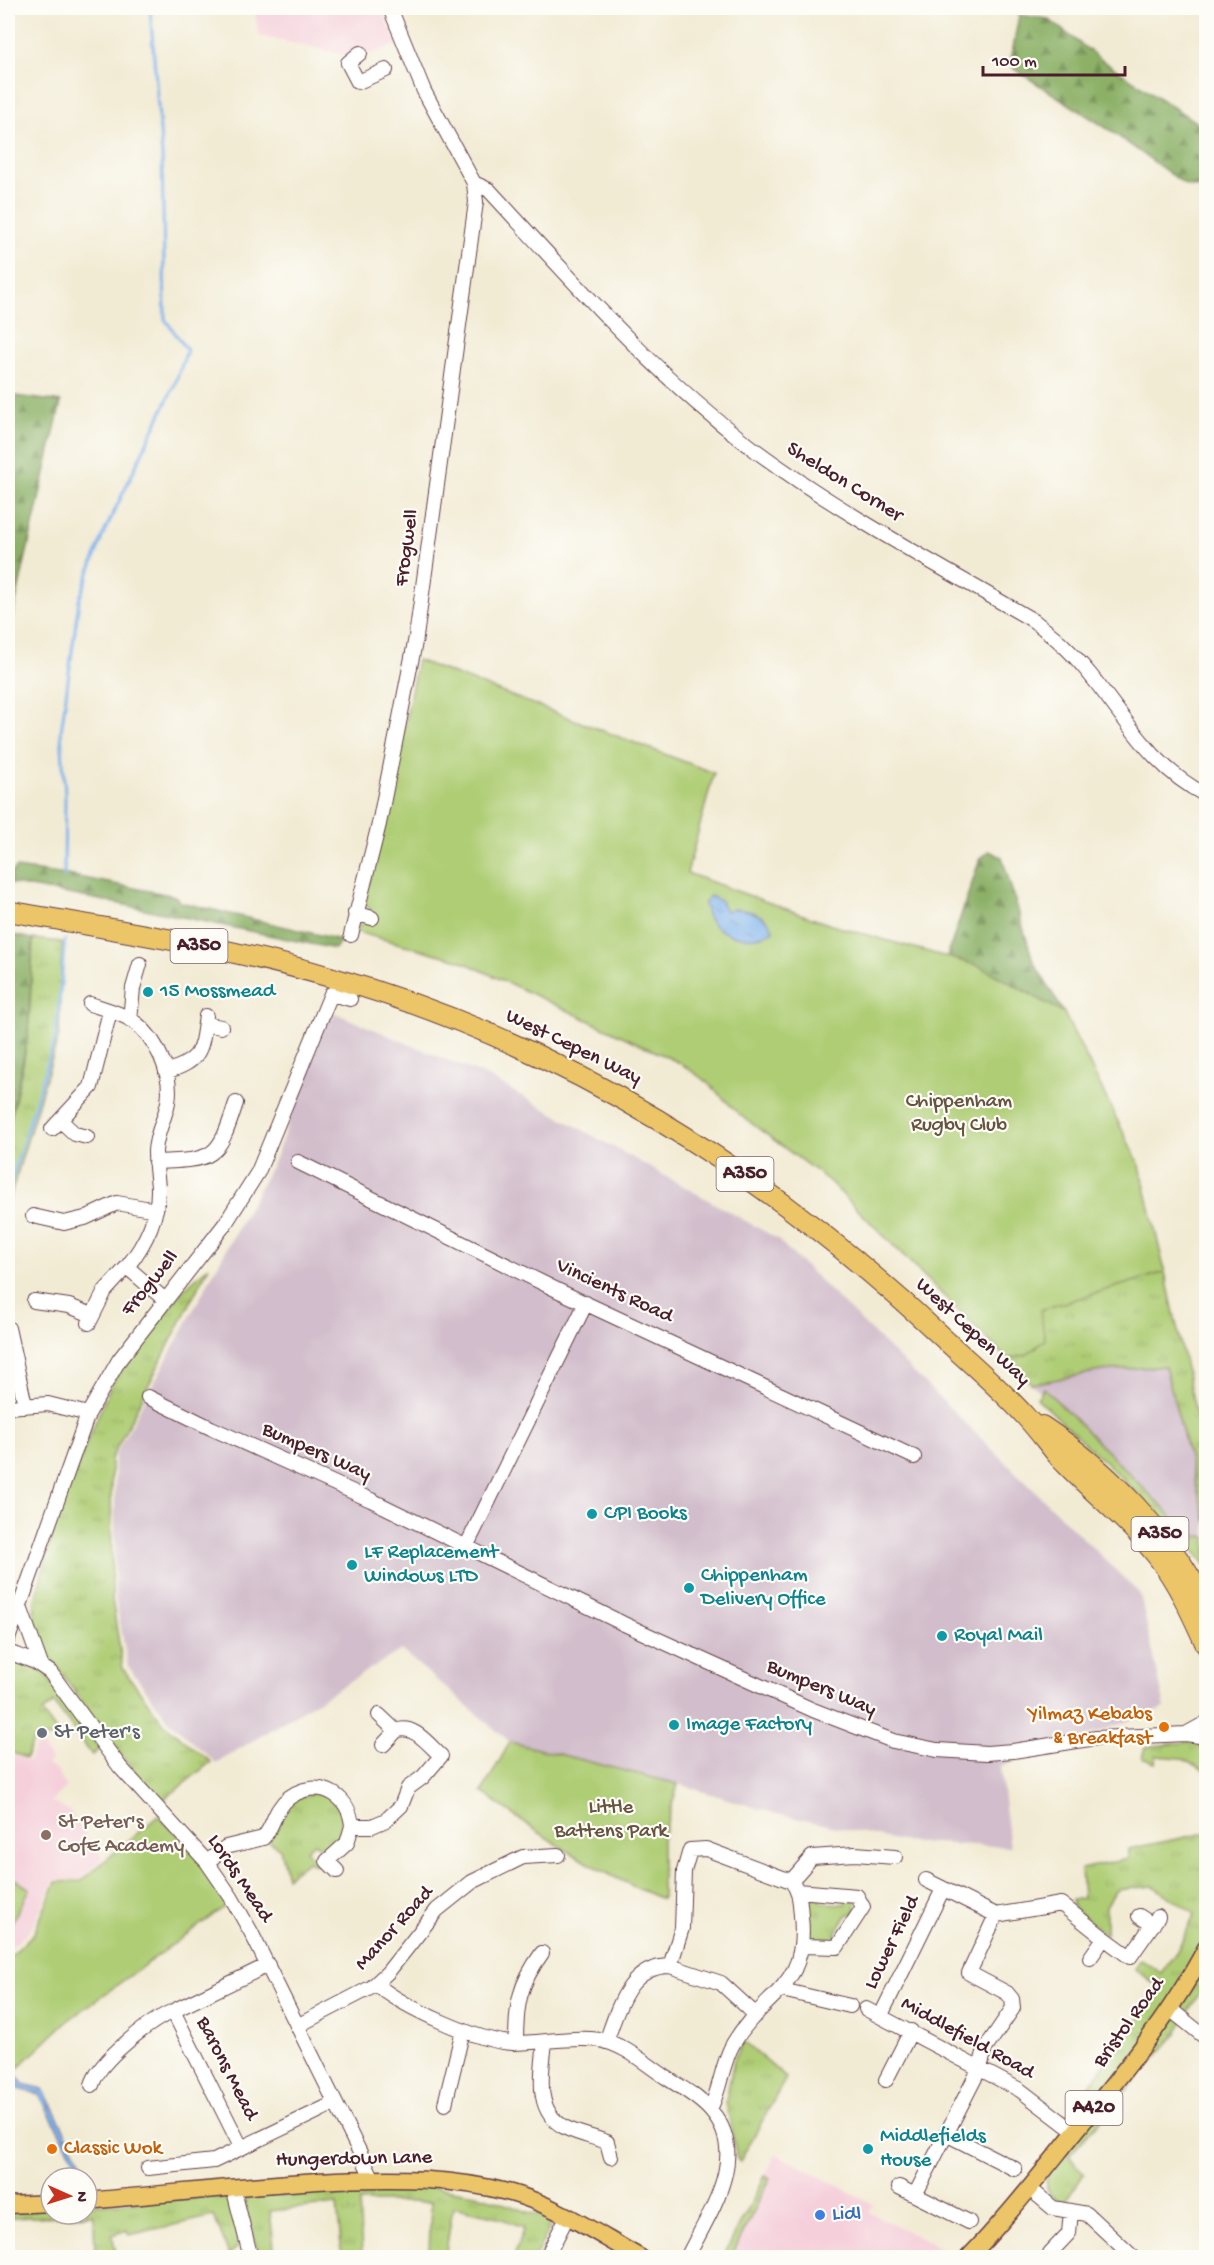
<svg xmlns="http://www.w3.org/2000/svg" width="1214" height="2265" font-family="'Gochi Hand',sans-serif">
	<defs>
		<pattern id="grass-tufts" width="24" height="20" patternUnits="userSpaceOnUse" patternTransform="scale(1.5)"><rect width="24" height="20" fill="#afcd74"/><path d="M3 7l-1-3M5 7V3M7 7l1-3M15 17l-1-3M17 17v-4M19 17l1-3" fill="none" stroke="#98b065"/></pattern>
		<pattern id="forest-firs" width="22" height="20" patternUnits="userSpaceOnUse" patternTransform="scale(1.5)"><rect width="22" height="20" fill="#8bb066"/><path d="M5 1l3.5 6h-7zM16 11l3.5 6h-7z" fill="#748f54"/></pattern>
		<pattern id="water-ripples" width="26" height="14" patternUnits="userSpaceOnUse" patternTransform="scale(1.5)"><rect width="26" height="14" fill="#7fb2ec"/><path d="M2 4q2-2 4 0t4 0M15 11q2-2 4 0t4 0" fill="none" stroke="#6a90bf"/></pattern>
	</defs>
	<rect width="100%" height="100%" fill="#fdfcf7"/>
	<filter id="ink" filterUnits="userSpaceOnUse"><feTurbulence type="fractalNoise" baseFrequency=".0167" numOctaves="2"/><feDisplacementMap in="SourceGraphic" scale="12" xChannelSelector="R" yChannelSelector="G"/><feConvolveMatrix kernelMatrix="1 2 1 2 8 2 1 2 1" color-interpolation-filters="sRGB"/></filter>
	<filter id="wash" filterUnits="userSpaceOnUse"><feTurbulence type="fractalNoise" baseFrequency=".008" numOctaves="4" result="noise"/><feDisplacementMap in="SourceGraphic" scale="24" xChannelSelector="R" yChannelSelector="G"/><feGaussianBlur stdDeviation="1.35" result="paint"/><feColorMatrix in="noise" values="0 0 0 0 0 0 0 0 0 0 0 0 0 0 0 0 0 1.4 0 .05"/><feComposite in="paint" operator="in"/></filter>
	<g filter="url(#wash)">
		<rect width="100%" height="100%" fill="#f2ebd4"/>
		<path fill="#f5cfda" d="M254,8H380L398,45L358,57L259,36Z
			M39,1739L51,1760L47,1765L58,1772L66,1787L51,1802L69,1811L102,1858L80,1879L54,1880L32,1928L8,1950V1753L29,1761Z
			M776,2154L873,2204L869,2212L955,2255L953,2258H723Z"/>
		<path fill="#d1bdcb" d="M330,1011L488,1077L776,1238L1140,1594L1165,1708L1000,1767L1010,1847L900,1841L777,1814L678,1784L510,1742L401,1650L216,1763L169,1721L128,1666L115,1596V1455L274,1161Z
			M1165,1366L1206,1522V1537L1191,1535L1044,1389L1041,1393L1032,1384L1101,1371Z"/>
		<path fill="url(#grass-tufts)" stroke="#7c7650" stroke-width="1.5" d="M33,939L62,942L59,1035L8,1204V1131L24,1060L30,1008Z
			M209,1266L111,1459L112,1599L123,1669L164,1724L211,1762L161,1802L128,1764L52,1661L42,1644L34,1619L35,1600L59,1509L112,1383L184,1289Z
			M1165,1272L1206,1460V1522L1165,1366L1101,1371L1032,1384L1007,1359L1026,1355L1039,1310Z
			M1044,1388L1190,1535L1206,1537V1565L1179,1533L1037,1398Z
			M10,1659L43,1671L100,1749L92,1755L54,1703L42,1712L61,1738L35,1737L26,1758L8,1751V1660Z
			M1206,1740V1771L1181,1758L1156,1756L1155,1763L1142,1758L1145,1747Z
			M317,1791C323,1794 334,1798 338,1803C353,1821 344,1839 328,1852L314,1843L306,1850L317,1863L314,1865L308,1861L287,1877L280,1849L269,1841L291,1801Z
			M1206,1833V1981L1177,2033L1069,2156L1084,2174L1065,2202C1053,2201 1042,2189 1047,2176C1054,2160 1077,2137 1088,2123L1071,2111L1160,1988L1134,1968L1140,1959L1161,1973L1177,1951L1195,1914L1153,1886L1116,1890L1106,1906V1935L1073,1907L1072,1900L1083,1898L1081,1869L1128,1859V1849Z
			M820,1896L822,1903L846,1904V1897L857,1900L855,1913L847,1915L835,1935L838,1941L811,1942L807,1900L808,1897Z
			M744,2042L786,2078L740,2161L737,2159L726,2101L734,2059Z
			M765,2176L770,2179L731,2257H723Z
			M426,2186L476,2194L546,2218L550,2227L535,2257H514L524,2227L494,2216L453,2207L445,2257L429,2254L431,2202H359L362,2253L342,2255L337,2204L270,2211L275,2257H260L245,2208V2200L254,2193L279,2190L280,2196L333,2188Z
			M225,2196C235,2207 240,2231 239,2246L229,2255L214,2216L129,2235L127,2230L112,2235L117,2257H95L94,2215L10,2218L11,2212L51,2208V2214H87V2205Z"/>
		<path fill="url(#forest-firs)" stroke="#6a6848" stroke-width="1.5" d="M1019,15L1048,19L1099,58L1206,129V189L1186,185L1108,129L1014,69L1011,60Z
			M8,395L61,402L8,636Z
			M989,851L1002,857L1033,961L1064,1013L979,966L947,957L980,859Z
			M16,868L73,876L175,896L180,902L341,940L335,949L111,902L8,883V877Z
			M8,934L33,939L28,1036L8,1131Z"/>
		<path fill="#afcd74" stroke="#7c7650" stroke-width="1.5" d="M417,660L714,773L687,873L831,925L979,966L1064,1013L1140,1166L1165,1272L1040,1310L1045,1340L1026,1355L1007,1359L829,1181L739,1114L707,1082L680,1063L459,960L357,932L358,925L370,922L372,913L364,901L389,809Z
			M510,1742L678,1784L662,1840V1899C596,1872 539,1835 482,1792Z
			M158,1816L207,1864L226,1906L66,2022L18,2068L8,2056V1959L34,1933L56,1882L81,1881Z
			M8,1875L30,1889L8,1929Z"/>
		<path fill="url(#water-ripples)" stroke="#64688c" stroke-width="1.5" d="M710,896L721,901L726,911C739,904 772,916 773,931C754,942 726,939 711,922C706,916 706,910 704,904Z
			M8,2064L23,2084L43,2089L91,2181L84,2178L39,2094L19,2089L8,2073Z"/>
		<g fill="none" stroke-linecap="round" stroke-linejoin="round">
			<path stroke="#7fb2ec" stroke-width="3" d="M64,876L65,793L61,732L79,600L103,535L175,384L187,350L165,319L162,156L150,8
				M8,1191L56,1036L65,940"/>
		</g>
	</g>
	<g filter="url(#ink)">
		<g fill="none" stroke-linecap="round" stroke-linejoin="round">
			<defs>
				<path id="minor" d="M360,53L348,63L358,82L386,70
					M474,183L489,190C573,281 655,376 755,450C843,515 940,566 1034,621C1044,629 1054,636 1063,645C1114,693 1141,763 1206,795
					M355,913L372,918
					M351,935L379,824L416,637L476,202L474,183L424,91L390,8
					M90,1004C105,1009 121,1013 133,1021C156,1037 173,1074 168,1102C165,1119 156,1133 155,1151C155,1163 157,1175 158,1187C159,1217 145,1244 127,1267
					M130,1020L133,988L140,964
					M205,1024L221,1027
					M166,1072C202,1060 201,1051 206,1016
					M61,1121L75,1134L87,1137
					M52,1129L91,1087L110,1011
					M155,1162C214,1160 218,1160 236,1103
					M298,1162L559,1291L914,1457
					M33,1216L64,1223L85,1218L117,1203L156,1210
					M34,1301L69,1306L92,1315
					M89,1323L105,1291L127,1267L165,1300
					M8,1328L25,1405
					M148,1397L211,1428L371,1500L624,1624L813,1710L893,1741L937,1750L987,1753L1013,1751L1096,1738L1186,1734L1206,1737
					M8,1407L48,1404L88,1414
					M466,1547L586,1303
					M20,1607L41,1665
					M8,1639L88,1414L119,1360L225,1224L258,1172L331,994L350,999
					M8,1652L35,1662L50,1672L120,1767L207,1862L231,1897L251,1932L373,2179
					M1186,1734L1206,1723
					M383,1745L396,1731
					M207,1862L226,1847L263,1838C271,1830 273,1818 279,1809C290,1791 315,1782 334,1794C345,1801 351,1813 352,1826H372L386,1820L401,1806L408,1788L423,1777L441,1756C429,1745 413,1723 396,1731L379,1715
					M337,1871L327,1861L347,1843L352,1826
					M926,1880L996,1915L1061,1904L1104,1938L1090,1958
					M791,1881L812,1857L855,1854L895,1857
					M798,1891L857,1896L863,1907L837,1947L803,1946
					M1139,1916L1153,1925
					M1104,1938L1130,1957L1158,1917
					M670,1966L721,1983L756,2015
					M376,1984C403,2007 479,2042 513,2043C542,2043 572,2036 600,2040C624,2044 647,2065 667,2078C682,2088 699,2097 711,2111C751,2156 708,2214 687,2258
					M782,1990L850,2006
					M866,2009L1020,2090L1075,2132
					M1170,2009L1206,2038
					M881,2015L943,1889
					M297,2026L372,1987L388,1972L437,1910L472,1882L523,1857L558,1855
					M545,2042C542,2071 533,2112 566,2128C579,2134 593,2137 607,2142L611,2157
					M606,2042C618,2009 628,1966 670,1966L682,1928L684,1871L690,1850L706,1849L791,1881C800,1891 800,1903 801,1916C809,1990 764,1991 733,2044C721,2065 721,2089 710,2109
					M516,2043C516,2004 519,1985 542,1953
					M886,2080L911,2031
					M92,2085C99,2060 150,2021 173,2011
					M445,2104L463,2030
					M946,2134L1015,2169
					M241,2147L173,2011L268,1965
					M148,2168L214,2161L335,2103
					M233,2187L251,2258
					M899,2187L915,2195
					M1029,2188L1053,2208L1087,2214L1134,2258
					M969,2222L915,2195L980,2068L985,2049L1013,2008L1012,1999L1007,1993L969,1973L996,1915
					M1050,2253L1069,2233L1071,2211
					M546,2258L567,2217"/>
				<path id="major" d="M87,2201C170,2194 253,2184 336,2180C395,2178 453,2177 511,2193C558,2206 599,2235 641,2258
					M8,2205L51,2203
					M968,2258C1006,2219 1040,2175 1074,2133C1122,2074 1171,2015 1206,1948"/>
				<path id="highway" d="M8,911C115,930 224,946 330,977C565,1044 764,1170 942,1337C970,1363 1001,1389 1026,1417C1038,1430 1048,1444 1059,1457C1090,1491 1128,1519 1157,1556C1178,1583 1192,1614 1206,1645
					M1042,1426C1108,1470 1170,1534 1206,1605"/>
			</defs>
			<use href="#minor" stroke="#633e44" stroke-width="16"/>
			<use href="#major" stroke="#633e44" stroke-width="19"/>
			<use href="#highway" stroke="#633e44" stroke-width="22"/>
			<use href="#minor" stroke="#fff" stroke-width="14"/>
			<use href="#major" stroke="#ecc569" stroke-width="16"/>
			<use href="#highway" stroke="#ecc569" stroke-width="20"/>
		</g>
	</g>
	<g fill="#0f9aa8" stroke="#fdfcf7" stroke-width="2">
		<circle cx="148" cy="992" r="6"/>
		<circle cx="592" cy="1514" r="6"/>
		<circle cx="352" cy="1565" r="6"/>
		<circle cx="689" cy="1588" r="6"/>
		<circle cx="942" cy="1636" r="6"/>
		<circle cx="674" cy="1725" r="6"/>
		<circle cx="868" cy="2149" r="6"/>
	</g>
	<g fill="#e8710a" stroke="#fdfcf7" stroke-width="2">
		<circle cx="1164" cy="1727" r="6"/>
		<circle cx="52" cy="2149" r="6"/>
	</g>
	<circle fill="#6b7280" stroke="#fdfcf7" stroke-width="2" cx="42" cy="1733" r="6"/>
	<circle fill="#8d6e63" stroke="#fdfcf7" stroke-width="2" cx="46" cy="1835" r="6"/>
	<circle fill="#3f7fe0" stroke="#fdfcf7" stroke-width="2" cx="820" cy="2215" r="6"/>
	<g text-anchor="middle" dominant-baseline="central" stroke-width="4.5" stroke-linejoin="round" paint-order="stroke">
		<g fill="#fdfcf7" stroke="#806168" stroke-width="1.5">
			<rect x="170.5" y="929" width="57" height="34" rx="4.5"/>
			<rect x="716.5" y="1157" width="57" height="34" rx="4.5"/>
			<rect x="1131.5" y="1517" width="57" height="34" rx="4.5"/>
			<rect x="1065.5" y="2091" width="57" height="34" rx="4.5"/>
		</g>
		<g font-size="20" font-weight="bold" fill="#4a1f2b">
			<text x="199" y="946">A350</text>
			<text x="745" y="1174">A350</text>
			<text x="1160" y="1534">A350</text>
			<text x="1094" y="2108">A420</text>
		</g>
		<g font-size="21" fill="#4a1f2b" stroke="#fdfcf7">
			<text transform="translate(844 483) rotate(32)">Sheldon Corner</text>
			<text transform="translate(408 548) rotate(-82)">Frogwell</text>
			<text transform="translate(573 1048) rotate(26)">West Cepen Way</text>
			<text transform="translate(151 1284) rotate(-51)">Frogwell</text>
			<text transform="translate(614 1292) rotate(25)">Vincients Road</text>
			<text transform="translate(972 1333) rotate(43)">West Cepen Way</text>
			<text transform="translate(316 1453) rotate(24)">Bumpers Way</text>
			<text transform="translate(821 1689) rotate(23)">Bumpers Way</text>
			<text transform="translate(239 1879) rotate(56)">Lords Mead</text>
			<text transform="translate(395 1929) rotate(-48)">Manor Road</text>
			<text transform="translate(893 1943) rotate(-64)">Lower Field</text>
			<text transform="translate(1130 2023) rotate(-54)">Bristol Road</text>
			<text transform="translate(967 2039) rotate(29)">Middlefield Road</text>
			<text transform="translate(226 2069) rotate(63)">Barons Mead</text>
			<text transform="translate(354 2160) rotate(-1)">Hungerdown Lane</text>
		</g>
		<g font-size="21" fill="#0d838f" stroke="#fdfcf7" text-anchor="start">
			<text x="160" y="992">15 Mossmead</text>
			<text x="604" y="1514">CPI Books</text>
			<text x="364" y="1553">LF Replacement<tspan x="364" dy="24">Windows LTD</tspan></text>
			<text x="701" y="1576">Chippenham<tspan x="701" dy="24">Delivery Office</tspan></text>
			<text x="954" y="1636">Royal Mail</text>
			<text x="686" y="1725">Image Factory</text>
			<text x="880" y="2137">Middlefields<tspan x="880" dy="24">House</tspan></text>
		</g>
		<g font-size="21" fill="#685341" stroke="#fdfcf7">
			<text x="959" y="1102">Chippenham<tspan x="959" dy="24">Rugby Club</tspan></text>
			<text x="611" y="1808">Little<tspan x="611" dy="24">Battens Park</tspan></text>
		</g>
		<g font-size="21" fill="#c56008" stroke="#fdfcf7" text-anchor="end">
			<text x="1152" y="1715">Yilmaz Kebabs<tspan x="1152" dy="24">&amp; Breakfast</tspan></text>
			<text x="64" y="2149" text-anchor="start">Classic Wok</text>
		</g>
		<g font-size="21" fill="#5b616d" stroke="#fdfcf7" text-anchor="start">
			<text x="54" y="1733">St Peter's</text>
		</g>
		<g font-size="21" fill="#785e54" stroke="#fdfcf7" text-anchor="start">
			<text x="58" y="1823">St Peter's<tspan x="58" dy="24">CofE Academy</tspan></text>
		</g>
		<g font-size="21" fill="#366cbe" stroke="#fdfcf7" text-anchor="start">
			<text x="832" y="2215">Lidl</text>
		</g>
	</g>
	<rect width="1214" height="2265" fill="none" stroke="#fdfcf7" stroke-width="30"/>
	<g transform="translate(69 2196) rotate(93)"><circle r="28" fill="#fdfcf7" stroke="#b5a4a5" stroke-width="1.5"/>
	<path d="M0-4.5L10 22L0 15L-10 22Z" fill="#c8321e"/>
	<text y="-9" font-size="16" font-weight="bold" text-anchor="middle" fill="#4a1f2b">N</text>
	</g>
	<path d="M983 66v9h142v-9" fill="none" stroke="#4a1f2b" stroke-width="3"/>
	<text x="992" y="66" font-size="18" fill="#4a1f2b" stroke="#fdfcf7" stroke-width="4.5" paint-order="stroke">100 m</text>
</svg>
